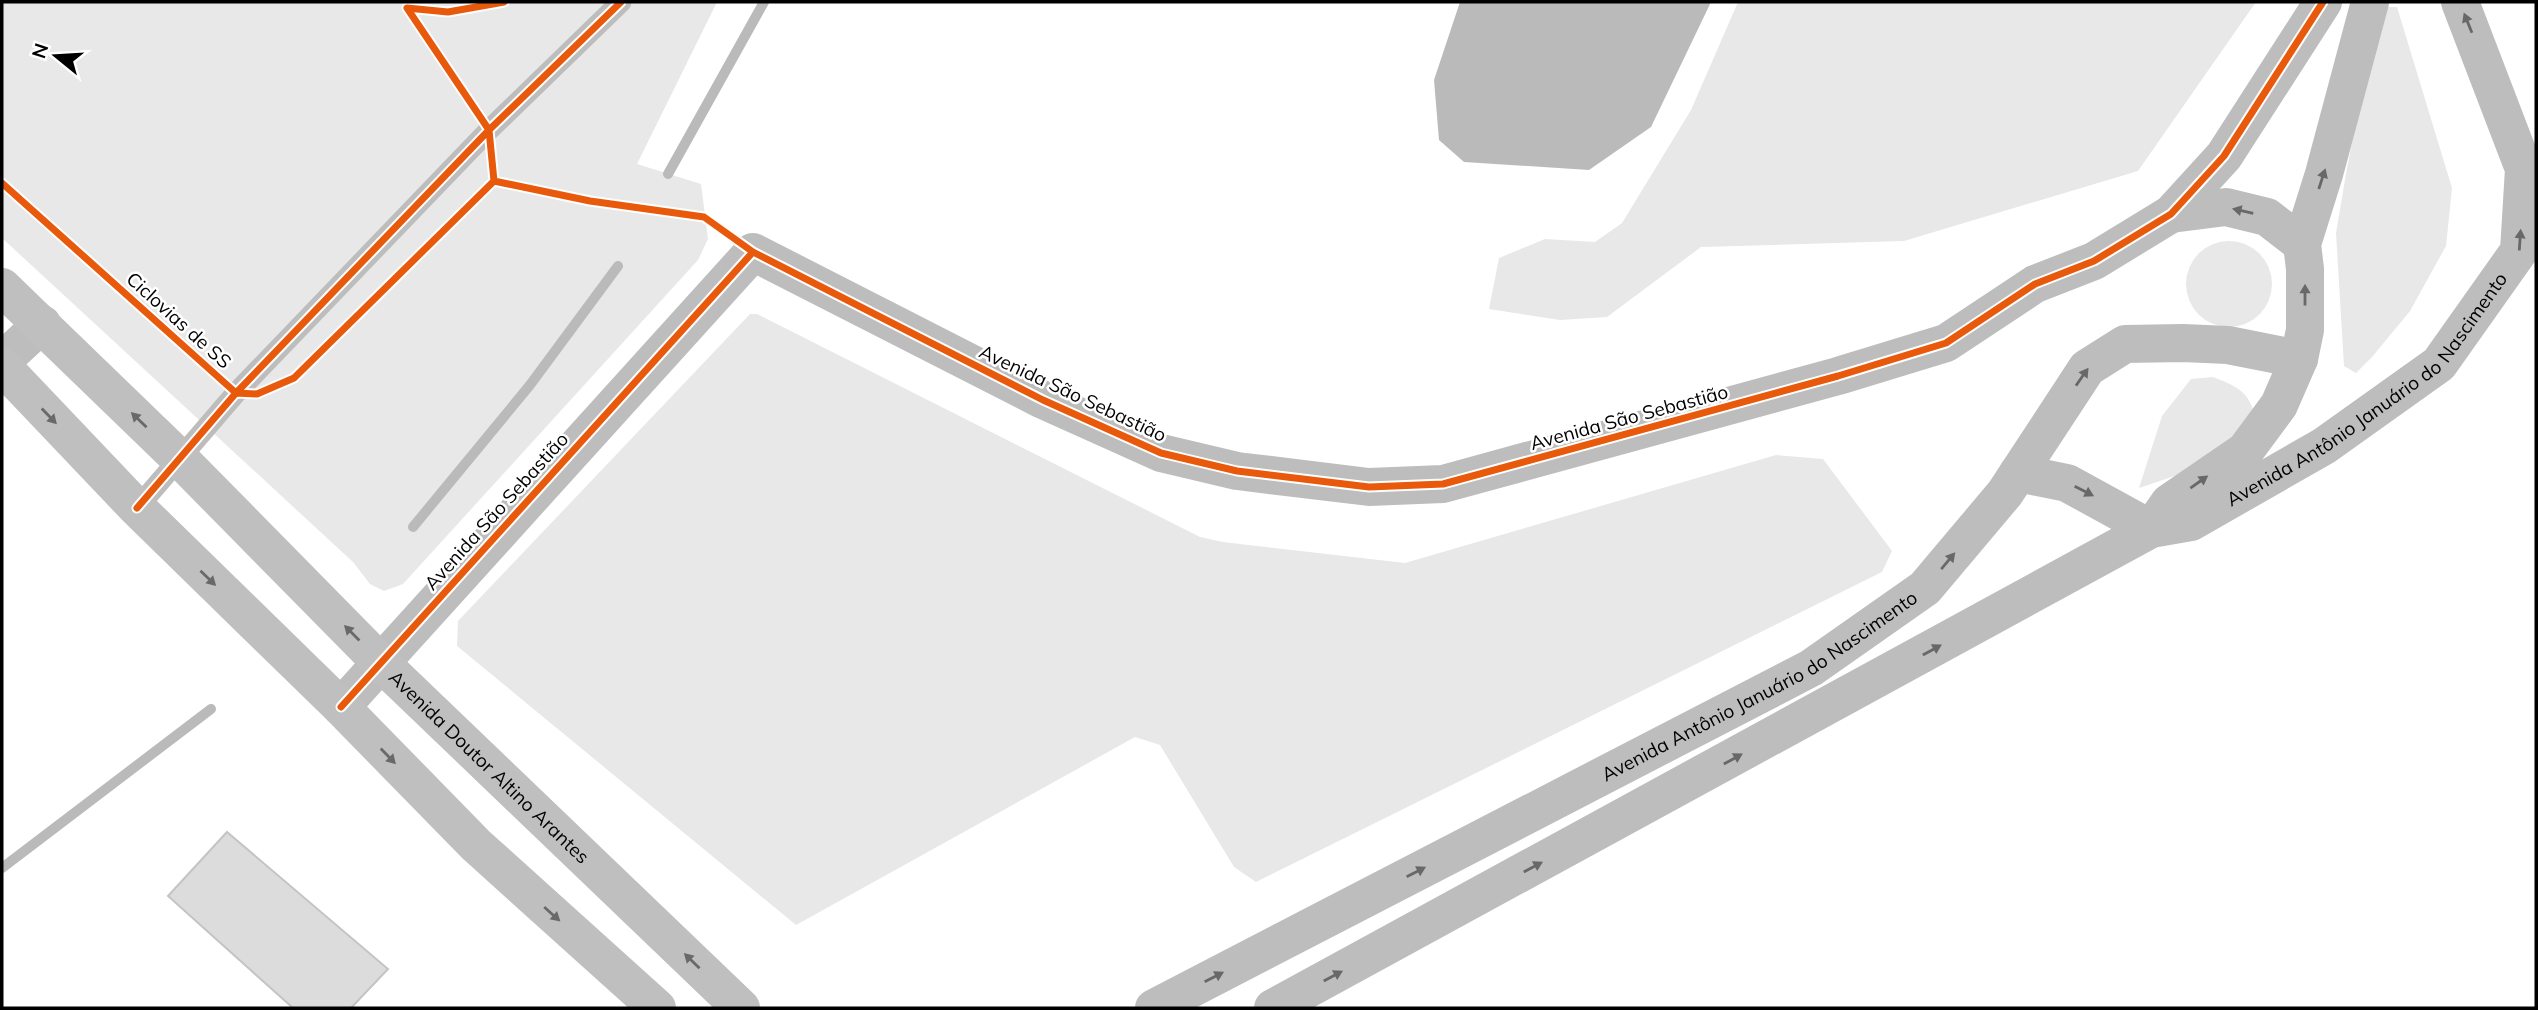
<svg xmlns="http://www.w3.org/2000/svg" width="2538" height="1010" font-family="Mulish,sans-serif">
	<rect width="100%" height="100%" fill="#fff"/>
	<path fill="#e8e8e8" d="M2,2H717L637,164L701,184L708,239L698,260L403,584L384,591L370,584L353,562L2,238Z
		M1738,2H2256L2138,171L1904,241L1701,247L1607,317L1560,320L1489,309L1499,258L1545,239L1595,242L1622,223L1691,110Z
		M2385,7H2397L2452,188L2446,246L2410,311L2372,357L2356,373L2344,366L2336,233L2347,168L2366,72Z
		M2186 284a43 43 0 1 1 86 0a43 43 0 1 1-86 0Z
		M750,314H757L1200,537L1223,542L1405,563L1776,455L1823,459L1892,551L1882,572L1256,882L1234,867L1160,745L1135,737L796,925L457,646L458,621Z
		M2213,377C2236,386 2249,391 2255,416L2213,463L2139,488L2162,416L2191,379Z"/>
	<path fill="#bababa" d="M1460,2H1711L1651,127L1589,170L1464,162L1439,140L1434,80Z"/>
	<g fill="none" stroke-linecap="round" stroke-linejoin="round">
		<path stroke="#bababa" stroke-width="10" d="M668,174L764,2
			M413,527L530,385L618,266
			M2,868L211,709"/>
	</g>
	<path fill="#dcdcdc" stroke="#c4c4c4" stroke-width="2" d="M227,832L388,969L351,1008H293L168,896Z"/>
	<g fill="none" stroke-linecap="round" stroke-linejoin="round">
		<path stroke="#bdbdbd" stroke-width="21" d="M137,508L236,393L489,130L621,2"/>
		<path stroke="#bdbdbd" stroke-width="38" d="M2,361L42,324"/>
		<g stroke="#bdbdbd" stroke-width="38">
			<path d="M2171,214L2226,207L2267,217L2302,244"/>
			<path d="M2018,473L2067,483L2151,529"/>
			<path d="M2151,529L2169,503L2245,451L2279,405L2299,359L2305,330V269L2302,244L2324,174L2370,2"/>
			<path d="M341,707L753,252L1043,400L1161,453L1237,471L1369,487L1443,484L1838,376L1946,343L2035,284L2094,261L2171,214L2224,156L2323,2"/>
			<path id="s1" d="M1154,1008L1811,668L1925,588L2005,493L2087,368L2125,344L2183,343L2228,345L2299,359"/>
			<path id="s2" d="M1273,1008L2151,529L2191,522L2324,446L2439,364L2519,251L2524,169L2460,2"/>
		</g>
		<g stroke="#bfbfbf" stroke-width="38">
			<path id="s3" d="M2,287L179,458L380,662L741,1008"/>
			<path d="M2,366L137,508L341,707L476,845L657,1008"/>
		</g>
		<defs>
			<path id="cycleway" d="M494,181L590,201L704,217L753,252
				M2,183L236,393L257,394L294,378L494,181L489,130L407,8L448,12L504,2
				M137,508L236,393L489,130L621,2
				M341,707L753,252L1043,400L1161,453L1237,471L1369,487L1443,484L1838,376L1946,343L2035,284L2094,261L2171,214L2224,156L2323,2"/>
		</defs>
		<use href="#cycleway" stroke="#fff" stroke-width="11"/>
		<use href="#cycleway" stroke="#e8590c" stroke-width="7"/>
	</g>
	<defs><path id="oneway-solid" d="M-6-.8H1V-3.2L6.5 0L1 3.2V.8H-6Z" transform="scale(1.75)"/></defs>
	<g fill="#686868">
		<use href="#oneway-solid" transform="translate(2468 23) rotate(-112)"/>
		<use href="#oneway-solid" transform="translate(2322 179) rotate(-72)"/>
		<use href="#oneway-solid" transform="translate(2243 211) rotate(-167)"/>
		<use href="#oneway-solid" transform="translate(2520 240) rotate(-86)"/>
		<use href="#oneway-solid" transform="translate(2305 295) rotate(-90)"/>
		<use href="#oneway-solid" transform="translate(2082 377) rotate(-55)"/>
		<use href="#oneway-solid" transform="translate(2199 482) rotate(-35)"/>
		<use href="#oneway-solid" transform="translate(2084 491) rotate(27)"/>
		<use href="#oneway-solid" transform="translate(1948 561) rotate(-50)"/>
		<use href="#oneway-solid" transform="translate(1932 650) rotate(-29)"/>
		<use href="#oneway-solid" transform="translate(1733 759) rotate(-29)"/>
		<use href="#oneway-solid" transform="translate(1533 867) rotate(-28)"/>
		<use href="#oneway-solid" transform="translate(1416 872) rotate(-27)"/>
		<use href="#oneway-solid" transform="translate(1333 976) rotate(-28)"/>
		<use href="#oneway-solid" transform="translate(1214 977) rotate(-27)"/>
	</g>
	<g fill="#696969">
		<use href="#oneway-solid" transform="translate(49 416) rotate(46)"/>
		<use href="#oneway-solid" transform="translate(139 420) rotate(-136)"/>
		<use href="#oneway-solid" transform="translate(208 578) rotate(44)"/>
		<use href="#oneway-solid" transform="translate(352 633) rotate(-135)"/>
		<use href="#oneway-solid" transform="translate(388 756) rotate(46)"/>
		<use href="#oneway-solid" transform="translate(552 914) rotate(42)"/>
		<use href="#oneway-solid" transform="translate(692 961) rotate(-136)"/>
	</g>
	<g text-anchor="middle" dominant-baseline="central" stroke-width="5" stroke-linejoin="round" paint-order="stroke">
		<g font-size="19" fill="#000" stroke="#fff">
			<text transform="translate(179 320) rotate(42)">Ciclovias de SS</text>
			<text stroke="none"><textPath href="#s2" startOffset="1264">Avenida Antônio Januário do Nascimento</textPath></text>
			<text transform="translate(1073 393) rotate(25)">Avenida São Sebastião</text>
			<text transform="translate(1629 417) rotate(-15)">Avenida São Sebastião</text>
			<text transform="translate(496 511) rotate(-48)">Avenida São Sebastião</text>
			<text stroke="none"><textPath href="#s1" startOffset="686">Avenida Antônio Januário do Nascimento</textPath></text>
			<text stroke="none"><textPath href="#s3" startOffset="684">Avenida Doutor Altino Arantes</textPath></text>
		</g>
	</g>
	<rect width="2538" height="1010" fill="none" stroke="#000000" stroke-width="7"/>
	<g transform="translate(56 56) rotate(288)" stroke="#ffffff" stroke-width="5" paint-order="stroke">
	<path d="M0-5L12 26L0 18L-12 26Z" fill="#000000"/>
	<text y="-10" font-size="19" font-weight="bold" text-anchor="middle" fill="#000000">N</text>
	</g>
</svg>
